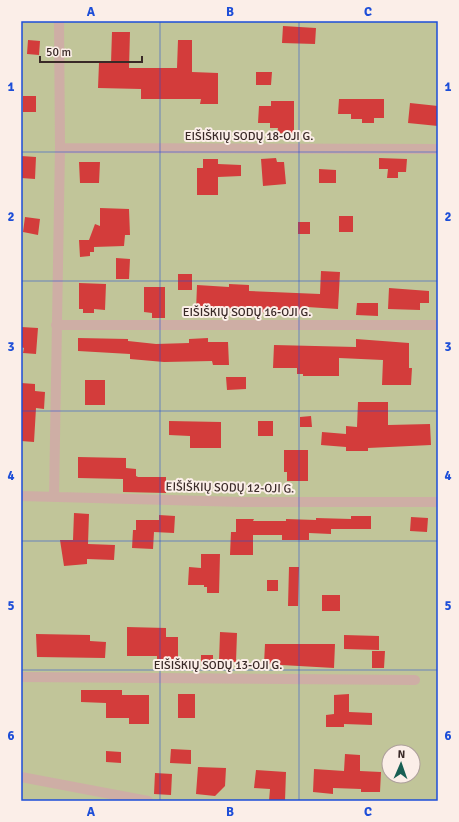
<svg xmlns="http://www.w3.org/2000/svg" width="459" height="822" font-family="Signika,sans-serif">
	<rect width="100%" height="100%" fill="#f4e2db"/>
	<path fill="#c1c599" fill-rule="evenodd" d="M21,21H438V801H21ZM389,752H413V776H389Z"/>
	<path fill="#d33c3b" d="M283,26L316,28L315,44L282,43Z
		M112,32H130L129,68H177L178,40H192V72L218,73V104H200L201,99H141V89L98,88L99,63H111Z
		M28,40L40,41L39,55L27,54Z
		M256,72H272L271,85H256Z
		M23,96H36V112H23Z
		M339,99H384V118H374V123H362V119H351V114H338Z
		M271,101H294V134L277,133L278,128H270V123H258L259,106H271Z
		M410,103L438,106V126L408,123Z
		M21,156L36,157L35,179L21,178Z
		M276,158L277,162H284L286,184L263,186L261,159Z
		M379,158L407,159L406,172H398V178H387L388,169H379Z
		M203,159H218V164L241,165V176L218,177V195H197V168H203Z
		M79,162H100L99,183H80Z
		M319,169L336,170V183H319Z
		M100,208L129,209L130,235H125L124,246L94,247V252H90V256L80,257L79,240H89L95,224L100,226Z
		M339,216H353V232H339Z
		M25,217L40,219L38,235L23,232Z
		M298,222H310V234H298Z
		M116,258L130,259L129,279H116Z
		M321,271L340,272L338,309L307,307V315L258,312V310L217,308V312L196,311L197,285L229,287V284L249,285V291L320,294Z
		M178,274H192V290H178Z
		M79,283L106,284L105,310L94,309V313H83V309H79Z
		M144,287H165V318H152V313L144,312Z
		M389,288L429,291V303H420V310L388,309Z
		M357,303H378V316L356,315Z
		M21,327L38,328L36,354L23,353L24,348L21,347Z
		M78,338L128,339V341L156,344L189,343V339L208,338V342H228L229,365H213L212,361L164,362L130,359V354L78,351Z
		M356,339L409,343V368H412L411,385H382L383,360L339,358V376H303V374H297V368H273L274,345L356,347Z
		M226,377H246V389L227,390Z
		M85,380H105V405H85Z
		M21,383L35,384V391L45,392L44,409L36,408L34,442L21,441Z
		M358,402H388V425L430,424L431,445L368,448V451H346V447L321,445L322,432L346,434V426L357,427Z
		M311,416L312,427H300V417Z
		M169,421L221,422V448H190V436L169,435Z
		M258,421H273V436H258Z
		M284,450H308V481H287V472H284Z
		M78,457L126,458V468L136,469V476L138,477H166V493L123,492V479L78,478Z
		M74,513L89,514L88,544L115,545L114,560L87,559V564L64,566L60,540H73Z
		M159,515L175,516L174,533L154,532L153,549L132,548L133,530H136V520H159Z
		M351,516H371V529H331V534L309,533V540H282V535H253V555H230L231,532H236V519H254L253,521H286V519L316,520V518L351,519Z
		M411,517L428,518L427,532L410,531Z
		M201,554H220L219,593H207V587H204V585H188L189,567L201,568Z
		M289,567H299L298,606H288Z
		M267,580H278V591H267Z
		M322,595H340V611H322Z
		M127,627L166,628V637H178V664L157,663V656H127Z
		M220,632L237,633L236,662L219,661Z
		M36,634L90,635V641L106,642L105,658L37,657Z
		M344,635L379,636V650L344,649Z
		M265,644H335L334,668L264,664Z
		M372,651H385L384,668H372Z
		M201,655H213V666L201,665Z
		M81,690H122V695H149V724H129V718H106V703L81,702Z
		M178,694H195V718H178Z
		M349,694V712L372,713V725L344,724V727H326V715L334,714V695Z
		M171,749L191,750V764L170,763Z
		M106,751L121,752V763L106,762Z
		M345,754L360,755V771L381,772L380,792H361V789L333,788V794L313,792L314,769L344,771Z
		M198,767L226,768L225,786L215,796L196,794Z
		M256,770L286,772L285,801H269L270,789L254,788Z
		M155,773L172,774L171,795L154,794Z"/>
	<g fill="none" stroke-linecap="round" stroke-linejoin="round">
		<path stroke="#ceaea5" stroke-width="10" d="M60,148L438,149
			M56,325H438
			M21,496L242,502H438
			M54,496L60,148L59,21
			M21,677L415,680
			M21,777L148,801"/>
	</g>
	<path fill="none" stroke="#1d4ed8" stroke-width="1" stroke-opacity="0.55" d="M160,21V801M299,21V801M21,152H438M21,281H438M21,411H438M21,541H438M21,670H438"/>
	<g text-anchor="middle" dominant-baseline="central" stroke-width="4" stroke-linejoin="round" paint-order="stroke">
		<g font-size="12" fill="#392927" stroke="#fbeee8">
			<text x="249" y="136">EIŠIŠKIŲ SODŲ 18-OJI G.</text>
			<text x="247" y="312">EIŠIŠKIŲ SODŲ 16-OJI G.</text>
			<text transform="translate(230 488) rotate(1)">EIŠIŠKIŲ SODŲ 12-OJI G.</text>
			<text x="218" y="665">EIŠIŠKIŲ SODŲ 13-OJI G.</text>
		</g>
	</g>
	<rect width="459" height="822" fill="none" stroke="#fbeee8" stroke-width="44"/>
	<g transform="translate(401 764) rotate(2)"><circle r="19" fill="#fbeee8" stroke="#ad9f9b"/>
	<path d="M0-3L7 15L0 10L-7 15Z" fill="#185f53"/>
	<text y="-6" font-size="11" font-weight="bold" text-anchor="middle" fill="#392927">N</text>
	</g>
	<path d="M40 56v6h102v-6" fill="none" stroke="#392927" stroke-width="2"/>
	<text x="46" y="56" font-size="12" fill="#392927" stroke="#fbeee8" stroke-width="3" paint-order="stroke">50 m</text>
	<rect x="22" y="22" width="415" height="778" fill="none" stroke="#1d4ed8" stroke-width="1.5"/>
	<g font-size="13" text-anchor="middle" font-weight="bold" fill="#1d4ed8">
		<text x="91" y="16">A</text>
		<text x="230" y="16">B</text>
		<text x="368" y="16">C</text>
		<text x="11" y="91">1</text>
		<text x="448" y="91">1</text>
		<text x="11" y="221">2</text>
		<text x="448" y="221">2</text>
		<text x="11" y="351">3</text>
		<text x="448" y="351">3</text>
		<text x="11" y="480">4</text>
		<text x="448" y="480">4</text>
		<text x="11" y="610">5</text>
		<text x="448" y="610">5</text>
		<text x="11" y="740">6</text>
		<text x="448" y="740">6</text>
		<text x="91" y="816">A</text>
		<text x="230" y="816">B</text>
		<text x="368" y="816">C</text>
	</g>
</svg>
